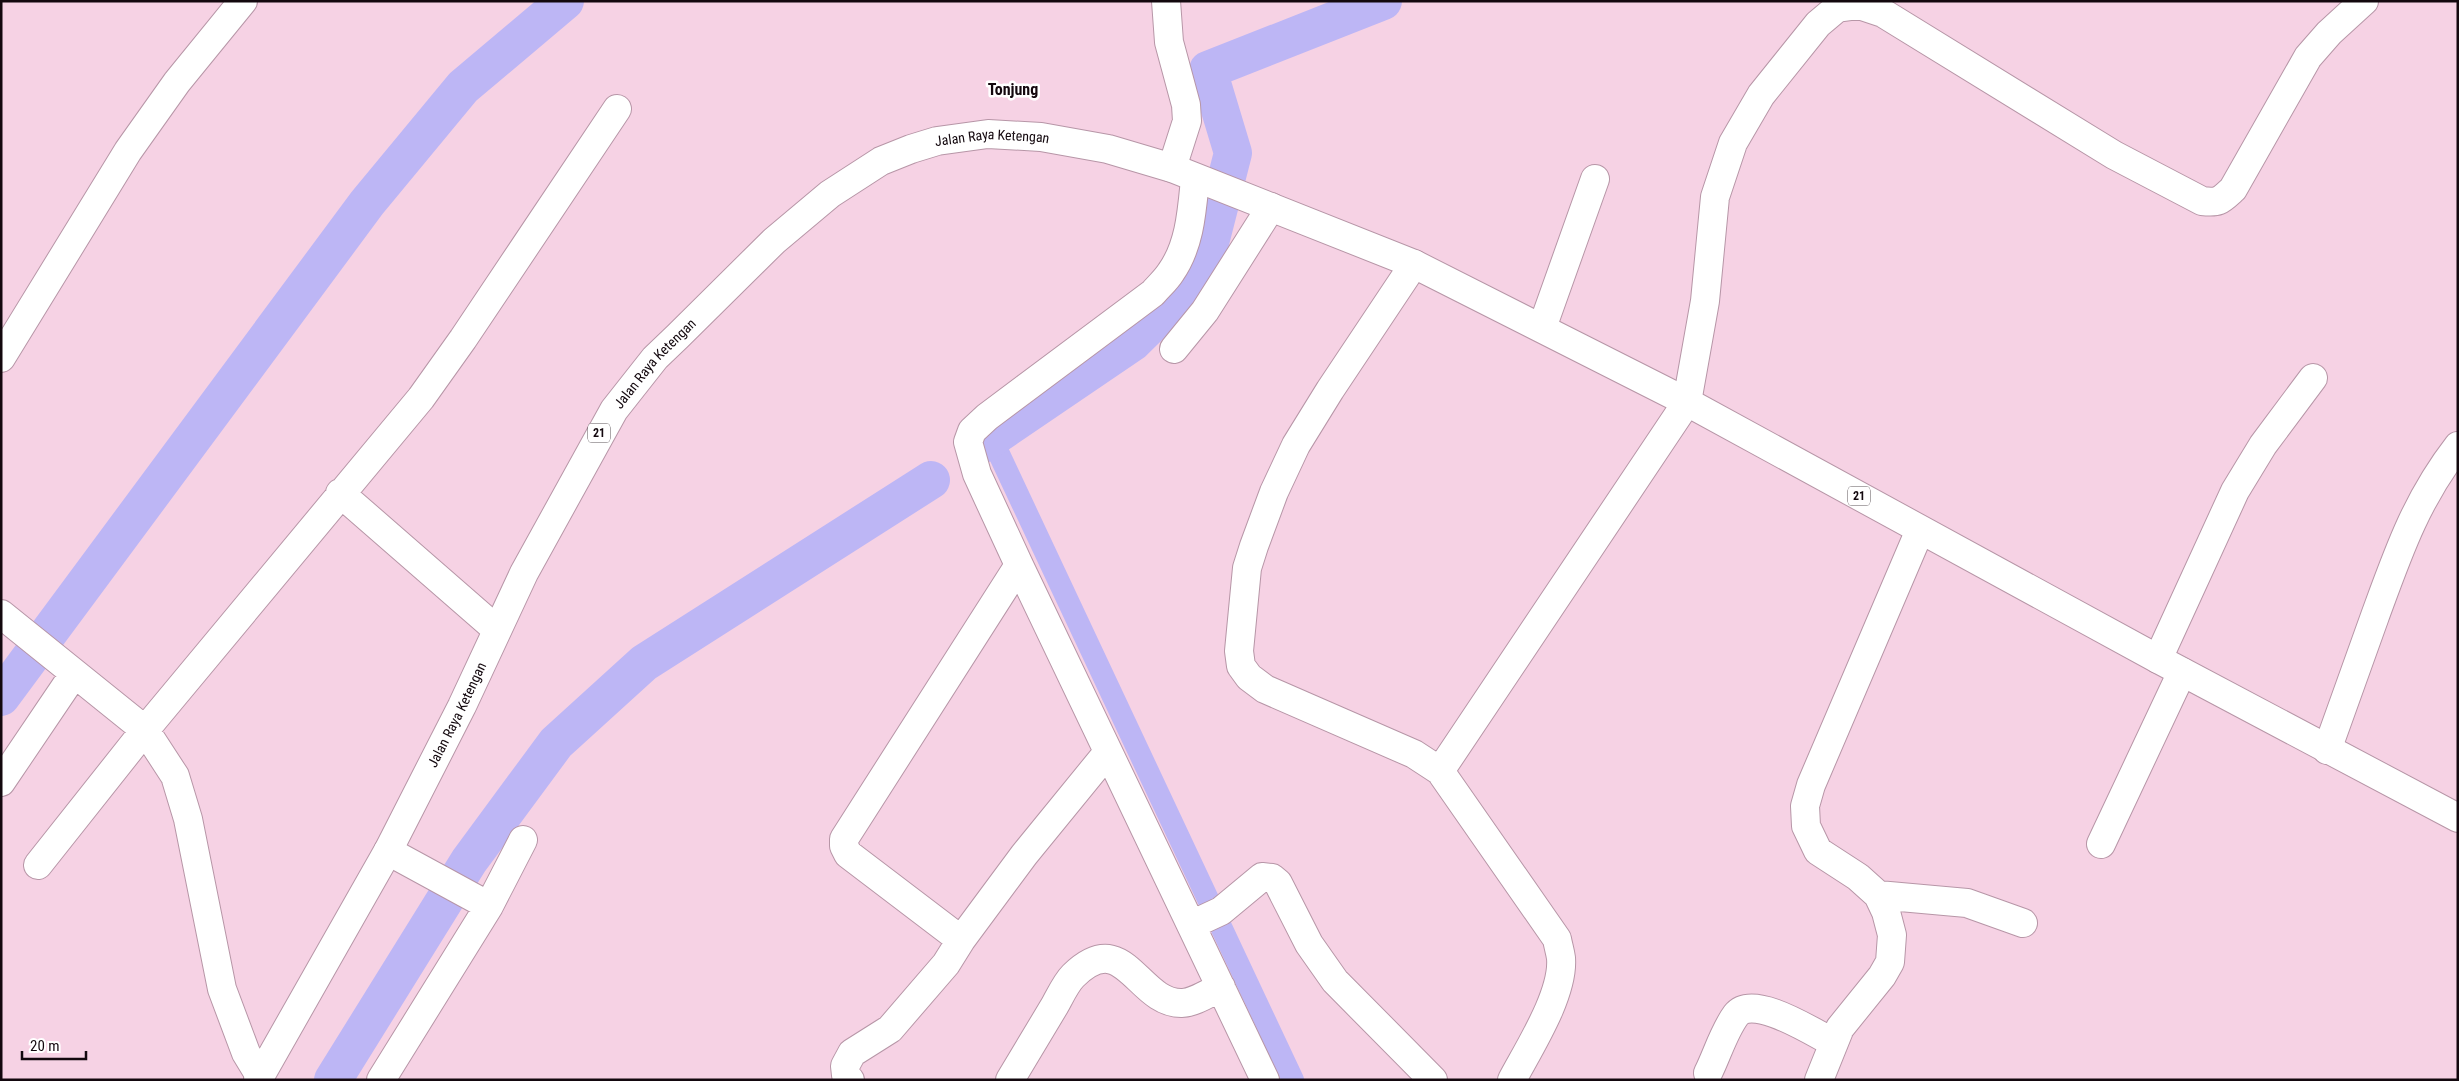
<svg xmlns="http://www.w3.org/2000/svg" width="2459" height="1081" font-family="'Roboto Condensed',sans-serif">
	<rect width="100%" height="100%" fill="#f6d2e4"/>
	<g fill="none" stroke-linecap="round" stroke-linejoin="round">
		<path stroke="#bdb6f5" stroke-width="22" d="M991,437L1293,1080"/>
		<path stroke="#bdb6f5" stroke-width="38" d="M983,444L1133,342L1202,274L1233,153L1208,70L1383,1
			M1,697L367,203L463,87L565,1
			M333,1080L469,861L556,743L644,663L931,480"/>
		<defs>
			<path id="minor" d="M1166,1L1169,42L1186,105L1187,121L1172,168
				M1195,179C1192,210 1190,245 1171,272C1166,280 1159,286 1153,293L987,417L972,431L968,442L977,474L1019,565L1265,1080
				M1414,264L1330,390L1296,445L1274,492L1254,546L1247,568L1239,651L1241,666L1249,677L1265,689L1414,754L1440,771L1557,939C1558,945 1560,951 1561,958C1564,994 1529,1048 1512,1080
				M1542,328L1595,179
				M1174,349L1205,311L1271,207
				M1,358L128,151L177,82L243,1
				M340,493L496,629
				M1,614L145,730L175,776L188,819L222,989L246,1053L260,1076
				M2158,659L2235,491L2263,445L2313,378
				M2327,750C2343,705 2359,661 2375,616C2398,553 2416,500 2458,446
				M1440,771L1687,402L1705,301L1715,197L1733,143L1761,95L1818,24L1837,8L1859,5L1883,13L2114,155L2202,201C2219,203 2220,201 2233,189L2308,57L2329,33L2364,1
				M1,782L74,674
				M2101,844L2182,672
				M388,851L489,906
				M38,865L145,730L421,398L463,339L617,109
				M1878,895L1967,903L2023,923
				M1191,925L1221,911L1262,877L1272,878L1278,883L1309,944L1335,981L1433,1080
				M961,940L1024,855L1108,752
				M1708,1073C1717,1055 1724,1031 1736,1015C1753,993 1814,1033 1834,1043
				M381,1080L489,906L523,840
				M850,1080L846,1075L845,1066L852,1053L890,1029L946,964L961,940L848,854L844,846V839L1019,565
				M1010,1080C1025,1055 1040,1030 1055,1005C1060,996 1066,983 1073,976C1125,925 1137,1004 1182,1003C1194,1003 1210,992 1221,987
				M1819,1080L1840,1028L1882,976L1890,962L1892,935L1886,912L1878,895L1858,877L1818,851L1806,826L1805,806L1811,785L1920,530"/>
			<g id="highway">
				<path id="s1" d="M258,1080L388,851L462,706L524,573L614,410L655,358L678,336L774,241L830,194L881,161L911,149L937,141L988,134L1041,137L1108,149L1172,168L1414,264L1687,402L2158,659L2458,818"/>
			</g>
		</defs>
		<use href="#minor" stroke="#b796a7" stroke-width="30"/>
		<use href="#highway" stroke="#b796a7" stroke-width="30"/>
		<use href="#minor" stroke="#fff" stroke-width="28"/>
		<use href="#highway" stroke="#fff" stroke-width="28"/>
	</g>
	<g text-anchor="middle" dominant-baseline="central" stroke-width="5" stroke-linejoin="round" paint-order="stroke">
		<g fill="#fff" stroke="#5a5256" stroke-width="1">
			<rect x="588" y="423.5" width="22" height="19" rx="4"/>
			<rect x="1848" y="486.5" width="22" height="19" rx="4"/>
		</g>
		<g font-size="12" font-weight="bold" fill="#13080e">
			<text x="599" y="433">21</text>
			<text x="1859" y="496">21</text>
		</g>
		<g font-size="14" fill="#13080e" stroke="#fff">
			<text stroke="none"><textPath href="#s1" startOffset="1241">Jalan Raya Ketengan</textPath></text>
			<text stroke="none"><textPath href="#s1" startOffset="821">Jalan Raya Ketengan</textPath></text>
			<text stroke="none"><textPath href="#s1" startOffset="416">Jalan Raya Ketengan</textPath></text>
		</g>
		<g font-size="16" font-weight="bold" fill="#13080e" stroke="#fff">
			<text x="1013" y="89">Tonjung</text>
		</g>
	</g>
	<rect width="2459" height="1081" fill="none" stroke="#13080e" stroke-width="5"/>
	<path d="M22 1051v8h64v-8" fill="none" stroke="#13080e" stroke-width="2.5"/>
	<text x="30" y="1051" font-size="15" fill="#13080e" stroke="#ffffff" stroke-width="4" paint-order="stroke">20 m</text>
</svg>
